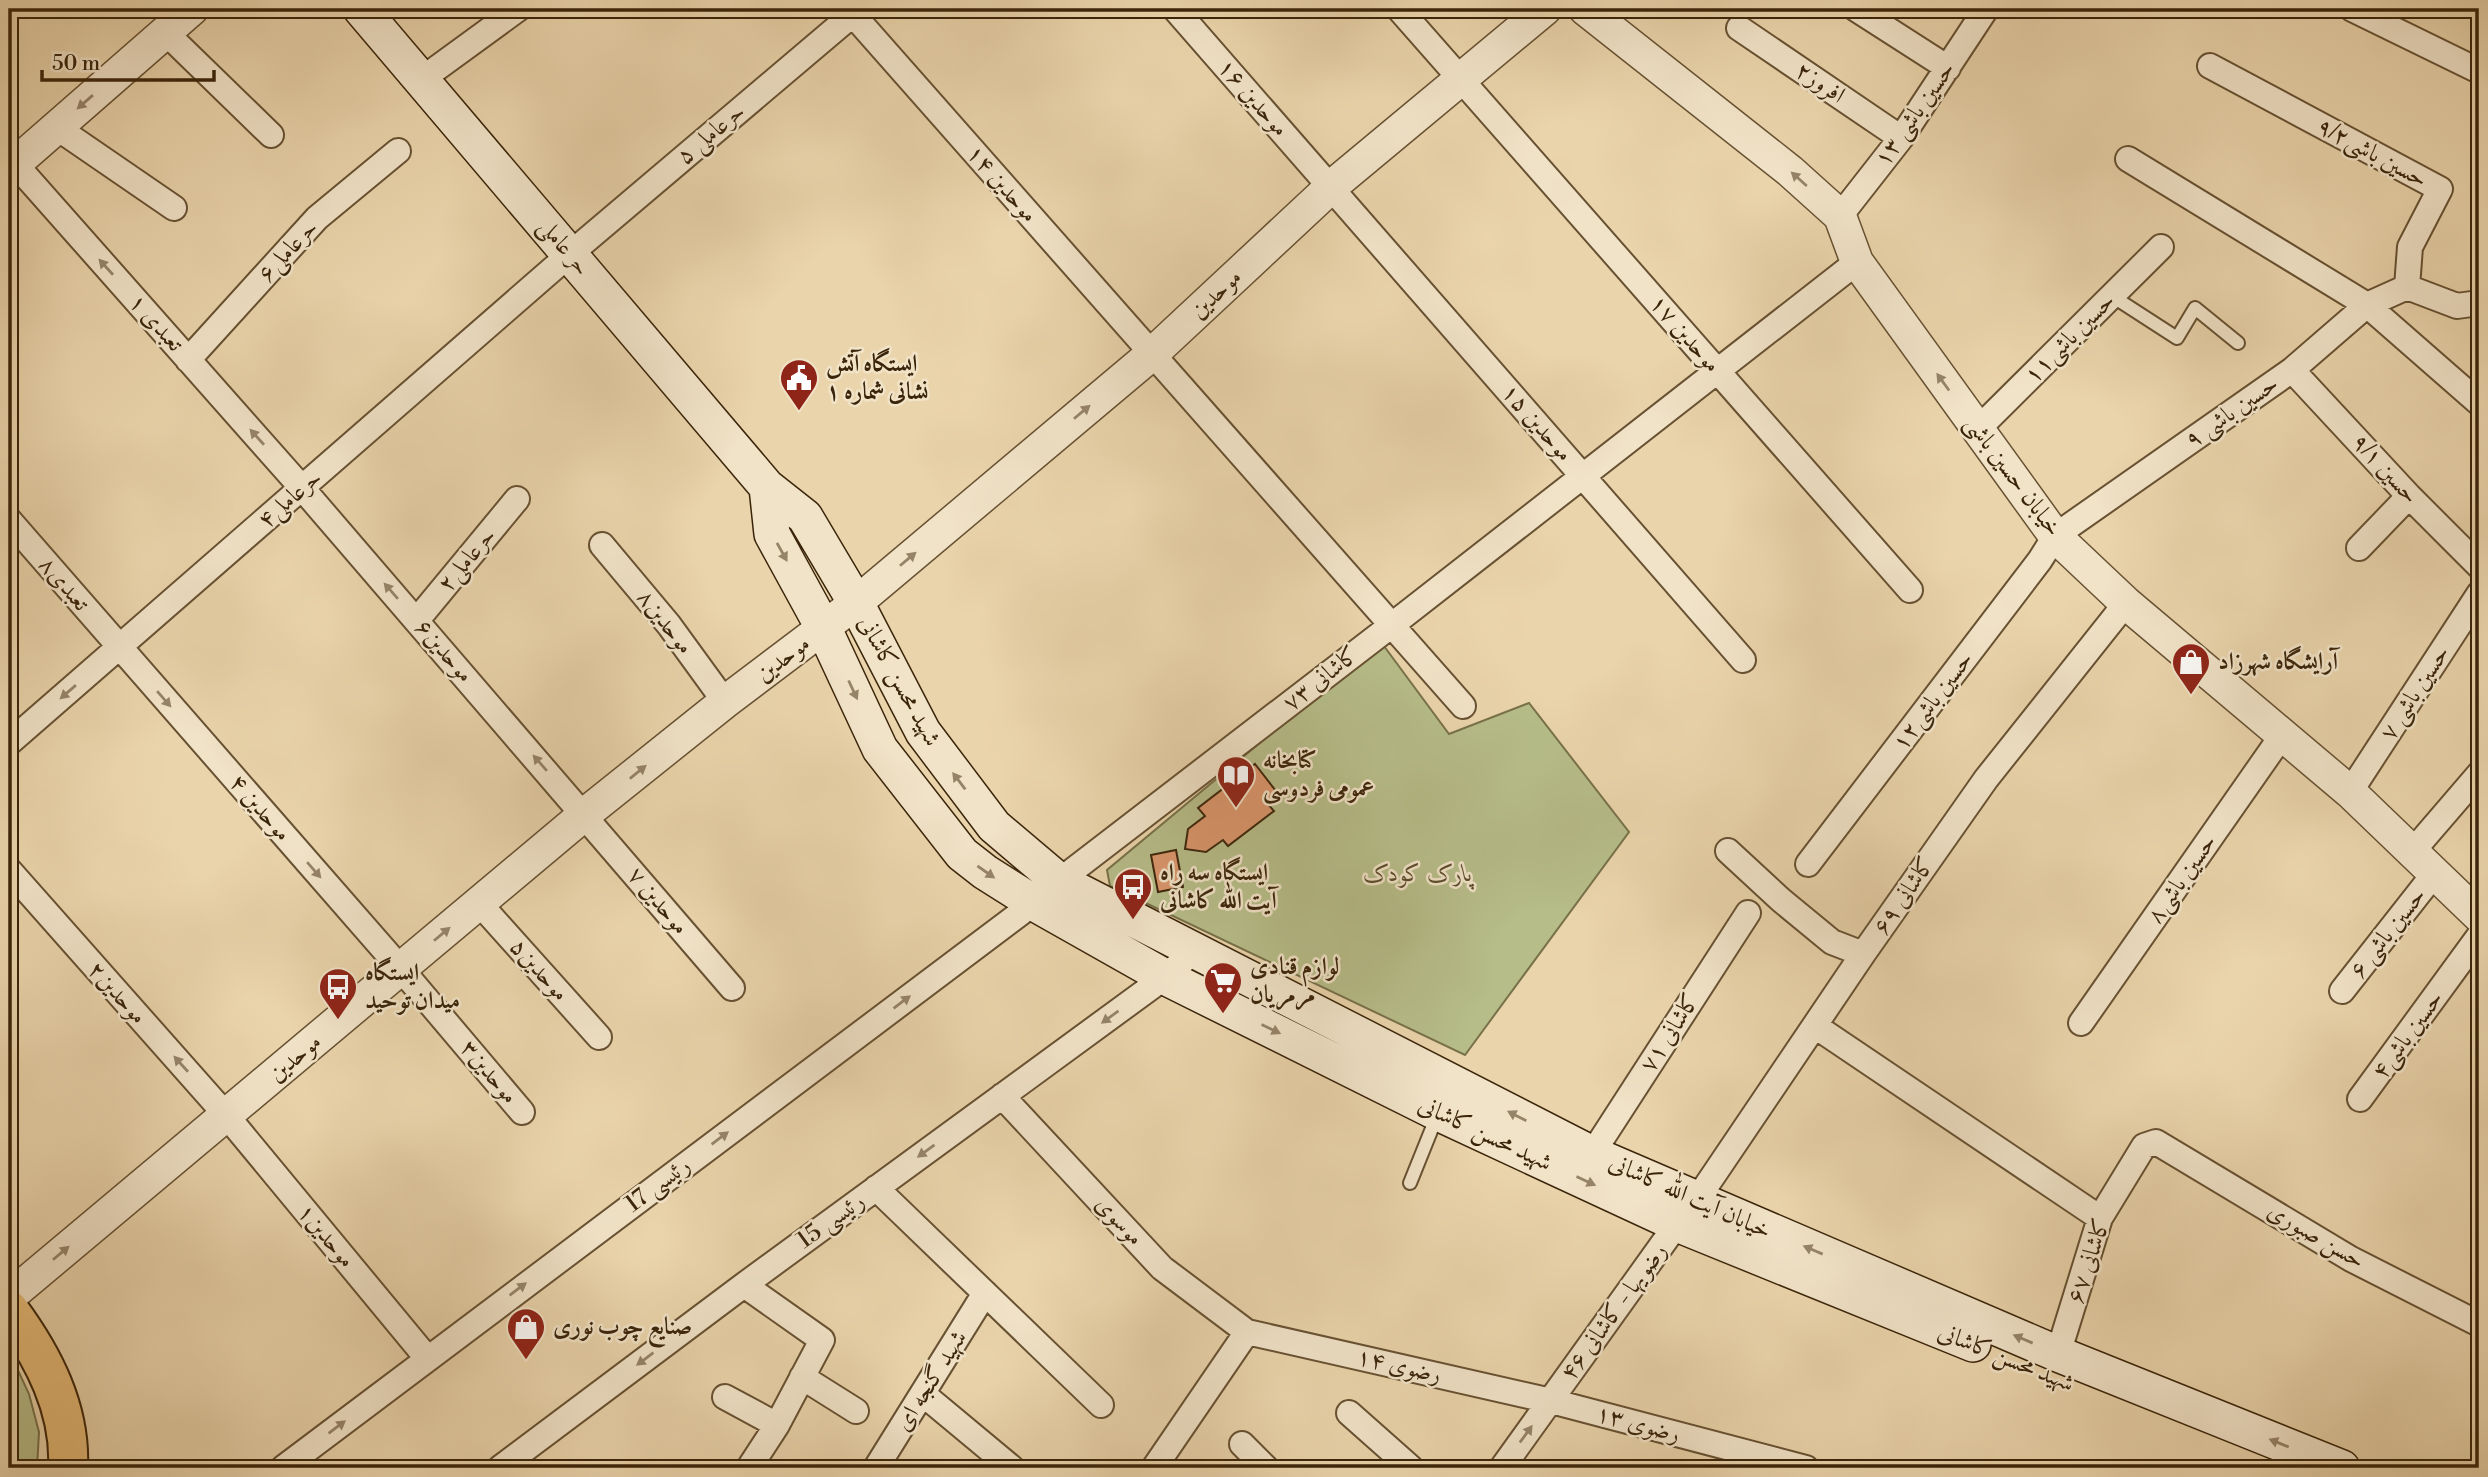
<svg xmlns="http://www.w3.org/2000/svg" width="2488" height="1477" font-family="'Libre Bodoni',Amiri,serif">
	<rect width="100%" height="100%" fill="#ead4ab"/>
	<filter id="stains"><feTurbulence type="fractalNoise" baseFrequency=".00286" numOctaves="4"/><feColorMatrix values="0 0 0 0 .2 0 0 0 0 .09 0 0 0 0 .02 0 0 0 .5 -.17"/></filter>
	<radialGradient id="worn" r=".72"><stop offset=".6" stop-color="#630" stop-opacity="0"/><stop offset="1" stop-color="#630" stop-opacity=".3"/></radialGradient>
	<path fill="#b6bd89" stroke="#78714a" stroke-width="2" d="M1381,642L1449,734L1529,703L1629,832L1465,1055L1110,886L1107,870Z
		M9,1351L29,1394L39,1432L37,1468H9Z"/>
	<path fill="#dc966d" stroke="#3b250a" stroke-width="2" d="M1255,764L1279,795L1267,803L1274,811L1228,846L1223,840L1206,852L1185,849L1188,829L1205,816L1198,808Z
		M1176,850L1183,887L1158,892L1151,855Z"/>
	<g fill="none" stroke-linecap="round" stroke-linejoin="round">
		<defs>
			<path id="service" d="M2112,296L2177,338L2195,308L2238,343
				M1410,1183L1437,1116"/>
			<path id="minor" d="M848,9L1463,706
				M1175,9L1743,660
				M1399,9L1910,590
				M1856,9L1948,68
				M2352,9L2479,71
				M1739,28L1901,138
				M165,32L271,135
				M2210,66L2440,189L2410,247L2407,287
				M422,79L518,9
				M56,127L174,208
				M9,157L302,488L732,988
				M2128,159L2367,305L2479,403
				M1840,216L1901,138L1986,9
				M2407,287L2457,306L2479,303
				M188,360L317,218L398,151
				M2292,370L2409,496L2479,566
				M1978,429L2161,247
				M9,520L401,969L522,1112
				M602,545L669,625L725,702
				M2359,548L2409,496
				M417,620L517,499
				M9,743L570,254L859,9
				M2350,792L2479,594
				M1728,851L1781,900L1832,942L1863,954
				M2412,852L2479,774
				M1808,864L2040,560L2055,536L2292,370L2367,305L2407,287
				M9,870L226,1115L427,1358
				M479,903L599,1037
				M2342,991L2434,874
				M2081,1023L2283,734
				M1815,1026L2100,1218
				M1002,1096L1162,1268L1247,1332L1551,1401L1806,1468
				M2360,1099L2479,936
				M1592,1154L1748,913
				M876,1188L1101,1405
				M1696,1201L1863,954L1986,779L2126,603
				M744,1285L822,1340L777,1425L749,1468
				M2058,1354L2100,1218L2144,1146L2156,1142L2351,1259L2479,1324
				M802,1377L856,1411
				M923,1394L1012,1468
				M725,1397L777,1425
				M1349,1413L1411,1468
				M1242,1444L1266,1468
				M283,1468L1034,903L1059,881L1392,625L1857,262
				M500,1468L744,1285L1165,977L1195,950
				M876,1468L985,1293
				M1154,1468L1247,1332
				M1502,1468L1677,1224"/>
			<path id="tertiary" d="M1585,9L1790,171L1840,216L1857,262L2055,536L2126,603L2350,792L2479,916
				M9,169L192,9
				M9,1297L585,814L725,702L856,603L1152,354L1331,187L1545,9"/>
			<path id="secondary" d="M361,9L767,487L805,517L856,603L923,732L994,826L1059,881L1592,1154L2058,1354L2342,1468
				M767,487L772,534L824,629L880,749L962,854L985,872L1034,903L1165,977L1438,1113L1677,1224L1973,1344"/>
			<path id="primary" d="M9,1310C43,1356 71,1409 68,1468"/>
		</defs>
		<use href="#service" stroke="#675132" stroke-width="16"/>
		<use href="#minor" stroke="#675132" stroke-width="28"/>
		<use href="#tertiary" stroke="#675132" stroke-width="35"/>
		<use href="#secondary" stroke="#3b250a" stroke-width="38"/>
		<use href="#primary" stroke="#3b250a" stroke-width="42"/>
		<use href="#service" stroke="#f1e3c8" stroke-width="12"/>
		<use href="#minor" stroke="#f1e3c8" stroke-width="24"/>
		<use href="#tertiary" stroke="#f1e3c8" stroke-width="32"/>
		<use href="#secondary" stroke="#f1e3c8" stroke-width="35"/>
		<use href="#primary" stroke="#e5ba76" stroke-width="38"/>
	</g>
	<defs><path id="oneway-solid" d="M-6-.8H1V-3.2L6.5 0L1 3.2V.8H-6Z" transform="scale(1.75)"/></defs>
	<g fill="#968469">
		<use href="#oneway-solid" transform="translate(85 102) rotate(139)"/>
		<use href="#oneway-solid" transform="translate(1799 179) rotate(-138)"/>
		<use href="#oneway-solid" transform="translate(106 267) rotate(-132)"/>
		<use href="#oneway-solid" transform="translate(1943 382) rotate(-126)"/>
		<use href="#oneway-solid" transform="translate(1082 412) rotate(-40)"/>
		<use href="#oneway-solid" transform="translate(257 437) rotate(-132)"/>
		<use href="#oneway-solid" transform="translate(782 552) rotate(61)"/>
		<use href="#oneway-solid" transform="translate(908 559) rotate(-40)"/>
		<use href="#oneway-solid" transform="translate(391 591) rotate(-131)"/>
		<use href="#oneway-solid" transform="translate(853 690) rotate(65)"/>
		<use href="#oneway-solid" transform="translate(68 692) rotate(139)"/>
		<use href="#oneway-solid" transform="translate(164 699) rotate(49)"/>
		<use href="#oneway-solid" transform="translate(540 763) rotate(-131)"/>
		<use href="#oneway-solid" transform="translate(638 772) rotate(-39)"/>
		<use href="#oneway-solid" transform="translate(959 781) rotate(-127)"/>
		<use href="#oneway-solid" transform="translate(314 870) rotate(49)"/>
		<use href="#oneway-solid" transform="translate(986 872) rotate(35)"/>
		<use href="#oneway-solid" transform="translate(442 934) rotate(-40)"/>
		<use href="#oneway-solid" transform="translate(902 1002) rotate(-37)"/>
		<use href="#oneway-solid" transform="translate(1110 1017) rotate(144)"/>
		<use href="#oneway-solid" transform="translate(1271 1029) rotate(26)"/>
		<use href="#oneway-solid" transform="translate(181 1064) rotate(-132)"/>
		<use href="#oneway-solid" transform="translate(1517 1116) rotate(-153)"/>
		<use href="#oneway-solid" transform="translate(720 1138) rotate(-37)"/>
		<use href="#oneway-solid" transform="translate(926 1151) rotate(144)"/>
		<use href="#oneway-solid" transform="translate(1586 1181) rotate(25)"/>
		<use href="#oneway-solid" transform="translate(1813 1250) rotate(-157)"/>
		<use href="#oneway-solid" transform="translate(61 1253) rotate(-40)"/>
		<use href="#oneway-solid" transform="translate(518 1289) rotate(-37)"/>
		<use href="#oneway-solid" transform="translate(2023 1339) rotate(-157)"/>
		<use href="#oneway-solid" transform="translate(645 1359) rotate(143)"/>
		<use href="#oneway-solid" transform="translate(337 1427) rotate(-37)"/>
		<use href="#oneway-solid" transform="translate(1526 1434) rotate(-54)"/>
		<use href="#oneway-solid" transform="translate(2279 1443) rotate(-158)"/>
	</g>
	<defs>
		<symbol id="civic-pin" viewBox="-11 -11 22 30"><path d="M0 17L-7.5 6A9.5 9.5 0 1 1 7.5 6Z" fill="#8f2418" stroke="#f1e3c8"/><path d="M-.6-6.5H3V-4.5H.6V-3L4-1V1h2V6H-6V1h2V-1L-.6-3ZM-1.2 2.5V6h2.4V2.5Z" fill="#fff"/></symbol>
		<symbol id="shop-pin" viewBox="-11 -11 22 30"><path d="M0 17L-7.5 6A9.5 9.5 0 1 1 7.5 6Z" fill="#8f2418" stroke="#f1e3c8"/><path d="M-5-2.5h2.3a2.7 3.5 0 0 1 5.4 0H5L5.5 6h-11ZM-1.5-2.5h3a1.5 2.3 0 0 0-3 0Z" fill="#fff"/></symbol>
		<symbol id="library-pin" viewBox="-11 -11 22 30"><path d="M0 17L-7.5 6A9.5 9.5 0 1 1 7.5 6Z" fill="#8f2418" stroke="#f1e3c8"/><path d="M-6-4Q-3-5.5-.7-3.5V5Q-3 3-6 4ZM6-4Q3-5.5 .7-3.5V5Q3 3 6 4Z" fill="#fff"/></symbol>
		<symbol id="bus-pin" viewBox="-11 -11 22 30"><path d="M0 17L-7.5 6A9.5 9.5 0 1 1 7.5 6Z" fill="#8f2418" stroke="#f1e3c8"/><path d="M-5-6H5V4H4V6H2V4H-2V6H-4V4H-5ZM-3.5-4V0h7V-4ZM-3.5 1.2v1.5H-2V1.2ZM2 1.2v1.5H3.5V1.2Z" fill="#fff"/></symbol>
		<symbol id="supermarket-pin" viewBox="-11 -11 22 30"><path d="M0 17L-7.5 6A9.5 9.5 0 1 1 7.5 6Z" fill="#8f2418" stroke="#f1e3c8"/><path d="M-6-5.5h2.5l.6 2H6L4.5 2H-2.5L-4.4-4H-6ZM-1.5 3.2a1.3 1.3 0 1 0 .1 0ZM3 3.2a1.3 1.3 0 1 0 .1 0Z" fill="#fff"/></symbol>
	</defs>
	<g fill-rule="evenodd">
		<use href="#civic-pin" x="777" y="356" width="44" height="60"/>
		<use href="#shop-pin" x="2169" y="640" width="44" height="60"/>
		<use href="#library-pin" x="1214" y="753" width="44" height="60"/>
		<use href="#bus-pin" x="1111" y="865" width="44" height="60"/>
		<use href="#supermarket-pin" x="1201" y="959" width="44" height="60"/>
		<use href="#bus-pin" x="316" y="965" width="44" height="60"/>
		<use href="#shop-pin" x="504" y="1305" width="44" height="60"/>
	</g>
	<g text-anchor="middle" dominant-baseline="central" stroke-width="5" stroke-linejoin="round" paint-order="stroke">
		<g font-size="24" fill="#3b250a" stroke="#f1e3c8">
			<text transform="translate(1820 83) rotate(34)">افروز۲</text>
			<text transform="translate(1253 98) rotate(49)">موحدین ۱۶</text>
			<text transform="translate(1915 114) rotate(-55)">حسین باشی ۱۳</text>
			<text transform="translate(711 134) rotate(-40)">حرعاملی ۵</text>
			<text transform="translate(2372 153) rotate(28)">حسین باشی۹/۲</text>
			<text transform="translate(1002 184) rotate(49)">موحدین ۱۴</text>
			<text transform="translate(564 247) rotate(50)">حر عاملی</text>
			<text transform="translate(288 251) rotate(-47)">حرعاملی۶</text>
			<text transform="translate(1216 294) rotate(-43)">موحدین</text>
			<text transform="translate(156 323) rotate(48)">تعبدی ۱</text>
			<text transform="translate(1685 334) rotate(49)">موحدین ۱۷</text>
			<text transform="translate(2070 338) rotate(-45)">حسین باشی۱۱</text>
			<text transform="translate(2232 412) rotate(-35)">حسین باشی ۹</text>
			<text transform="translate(1537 423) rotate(49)">موحدین ۱۵</text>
			<text transform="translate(2385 469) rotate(47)">حسین ۹/۱</text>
			<text transform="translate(2013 476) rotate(53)">خیابان حسین باشی</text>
			<text transform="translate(290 499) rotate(-41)">حرعاملی۴</text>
			<text transform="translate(467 560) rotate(-50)">حرعاملی۲</text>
			<text transform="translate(64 584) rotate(49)">تعبدی۸</text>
			<text transform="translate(665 622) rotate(52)">موحدین۸</text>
			<text transform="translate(444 651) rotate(49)">موحدین۶</text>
			<text transform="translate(783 659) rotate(-37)">موحدین</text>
			<text transform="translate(1321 679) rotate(-38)">کاشانی ۷۳</text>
			<text transform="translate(899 681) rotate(61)">شهید محسن کاشانی</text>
			<text transform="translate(2415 693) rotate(-57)">حسین باشی ۷</text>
			<text transform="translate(1933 701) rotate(-53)">حسین باشی۱۲</text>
			<text transform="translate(260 808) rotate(49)">موحدین ۴</text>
			<text transform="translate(2182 879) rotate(-55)">حسین باشی۸</text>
			<text transform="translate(1904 896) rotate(-55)">کاشانی ۶۹</text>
			<text transform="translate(658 901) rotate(50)">موحدین ۷</text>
			<text transform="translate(2388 933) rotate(-52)">حسین باشی ۶</text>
			<text transform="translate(539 970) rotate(48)">موحدین۵</text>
			<text transform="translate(117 993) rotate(48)">موحدین۲</text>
			<text transform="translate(1670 1033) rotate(-57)">کاشانی ۷۱</text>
			<text transform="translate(2408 1035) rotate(-54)">حسین باشی۴</text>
			<text transform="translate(295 1058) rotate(-40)">موحدین</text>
			<text transform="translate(489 1072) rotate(50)">موحدین۳</text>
			<text transform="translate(1485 1134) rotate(25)">شهید محسن کاشانی</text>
			<text transform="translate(658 1185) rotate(-37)">رئیسی 17</text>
			<text transform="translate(1690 1197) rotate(24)">خیابان آیت الله کاشانی</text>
			<text transform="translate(831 1221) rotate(-36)">رئیسی 15</text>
			<text transform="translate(1119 1221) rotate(47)">موسوی</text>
			<text transform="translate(326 1236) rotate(50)">موحدین۱</text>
			<text transform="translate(2316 1236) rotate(30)">حسن صبوری</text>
			<text transform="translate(2089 1261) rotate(-71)">کاشانی ۶۷</text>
			<text transform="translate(1614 1312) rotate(-54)">رضویها - کاشانی ۴۶</text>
			<text transform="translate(2006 1358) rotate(22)">شهید محسن کاشانی</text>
			<text transform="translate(1399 1366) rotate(13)">رضوی ۱۴</text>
			<text transform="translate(931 1381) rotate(-58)">شهید گنجه ای</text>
			<text transform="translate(1638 1424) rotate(15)">رضوی ۱۳</text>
		</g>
		<g font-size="24" font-weight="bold" fill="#3b250a" stroke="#f1e3c8" text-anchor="start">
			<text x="826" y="364">ایستگاه آتش<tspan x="826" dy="28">نشانی شماره ۱</tspan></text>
			<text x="2218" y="662">آرایشگاه شهرزاد</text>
			<text x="1263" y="761">کتابخانه<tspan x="1263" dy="28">عمومی فردوسی</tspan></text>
			<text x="1160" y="873">ایستگاه سه راه<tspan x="1160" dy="28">آیت الله کاشانی</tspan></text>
			<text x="1250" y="967">لوازم قنادی<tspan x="1250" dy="28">مرمریان</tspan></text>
			<text x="365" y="973">ایستگاه<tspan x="365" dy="28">میدان توحید</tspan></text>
			<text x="553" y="1327">صنایع چوب نوری</text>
		</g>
		<g font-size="24" font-style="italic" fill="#5a4b2a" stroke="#f1e3c8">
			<text x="1418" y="874">پارک کودک</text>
		</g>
	</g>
	<rect width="2488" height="1477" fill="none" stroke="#ead4ab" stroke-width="35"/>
	<rect x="10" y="10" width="2467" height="1456" fill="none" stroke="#3b250a" stroke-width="3.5"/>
	<rect x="18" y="18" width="2453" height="1442" fill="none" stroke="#3b250a" stroke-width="2"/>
	<path d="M42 70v10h172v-10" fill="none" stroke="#3b250a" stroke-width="3.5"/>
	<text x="52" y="70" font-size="21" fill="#3b250a" stroke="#f1e3c8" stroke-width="5" paint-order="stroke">50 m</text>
	<rect width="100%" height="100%" filter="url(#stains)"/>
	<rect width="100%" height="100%" fill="url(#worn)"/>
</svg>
